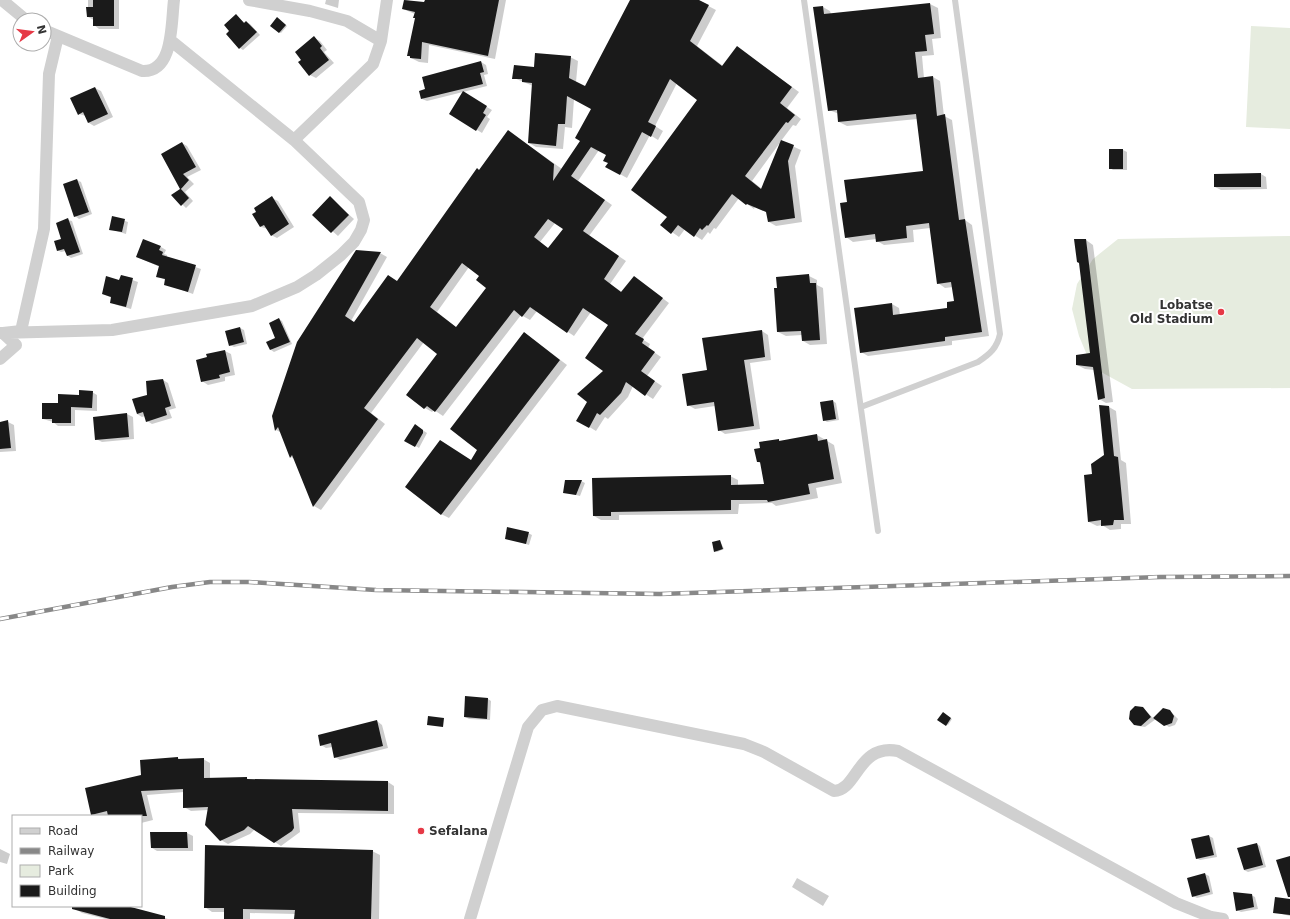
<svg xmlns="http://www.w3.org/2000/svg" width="1290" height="919" font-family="'DejaVu Sans',sans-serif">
	<rect width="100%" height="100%" fill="#fff"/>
	<path fill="#e6ecdf" d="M1251,26L1290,28V129L1246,127Z
		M1290,236V388L1132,389L1092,367L1079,336L1072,309L1077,284L1093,259L1118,239Z"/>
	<path fill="#0003" fill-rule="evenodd" d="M88,0H119V29H99L94,25V20L88,17Z
		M326,0H339L338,8L325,4Z
		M405,0L425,4L426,0H506L495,59L429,45L428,63L419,62L411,58L408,55L416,18L415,14L403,9Z
		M631,0H697L716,10L697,46L723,66L737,47L799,92L787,108L801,119L796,126L793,125L781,141L801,150L795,166L802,222L776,226L769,222L768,212L755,207L754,209L739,198L716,229L714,228L710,234L708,232L702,240L685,229L679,237L662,225L669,217L699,100L677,83L655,126L663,131L658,140L650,135L627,178L607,167L609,163L607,155L599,150L578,181L612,205L589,236L626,261L610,284L622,292L634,277L669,303L642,339L650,344L648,348L661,357L647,376L662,386L653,399L633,386L628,397L608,419L605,417L596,431L578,420L604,371L609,325L591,312L574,336L537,311L530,320L521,315L443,416L434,410L432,412L425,408L407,394L439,353L424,342L371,413L385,424L321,510L314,506L295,459L291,457L282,433L276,430L273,416L357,252L380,253L387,257L351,321L354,323L398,282L508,131L562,169L582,141L592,109L574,99L572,128L565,127L563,149L536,147L529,143L533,86L514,78L534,68L570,57L578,61L576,82L585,87ZM779,144H780L762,189L752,181ZM555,223L564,229L549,249L540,242ZM469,267L480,275L488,288L457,328L437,312Z
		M930,4L938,8L941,38L932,39L934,55L922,56L924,78L933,77L940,81L944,116L952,120L965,220L972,225L989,336L952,341V345L868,356L861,352L892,304L899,308L900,315L949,308L955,302L953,287L945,288L938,283L930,228L913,230L914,242L884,245L877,241L876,239L853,242L846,237L848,203L924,171L917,119L847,126L839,122V114L829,110L823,7L830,11L831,14Z
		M236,16L245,23L246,22L250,24L260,35L243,50L240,48L231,31Z
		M279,19L287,26L281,33L279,32Z
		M314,38L320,41L327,50L324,52L334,63L316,78L310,75L300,62Z
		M481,62L486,65L488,74L484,75L487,86L427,101L422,99Z
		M95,88L101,91L113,117L94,126L89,123L86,116L79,114L72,99Z
		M463,93L492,110L487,117L490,119L482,133L450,113Z
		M182,143L187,146L201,170L187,177L194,184L185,192L193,201L186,208L173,195L182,189L163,155Z
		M1110,150H1123L1127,152V170H1113L1110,168Z
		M1261,174L1266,177L1267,189L1221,190L1215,187Z
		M77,180L81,182L92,214L79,219L75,216Z
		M272,198L278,201L294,227L277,238L271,235L268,229L261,227L254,215Z
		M330,198L354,219L338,236L314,215Z
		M113,217L128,222L126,234L110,229Z
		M68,220L72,221L83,254L71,258L68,256L66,251L61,252L57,250Z
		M1086,240L1093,245L1113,402L1106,403L1099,399L1094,370L1085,369L1077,365L1091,354Z
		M161,247L166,250L164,254L167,255V257L201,269L193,294L165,284L166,280L157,276L160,267L137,257Z
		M121,276L138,282L131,309L117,305L111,302L112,298L103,294L120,281Z
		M809,276L817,280V285L823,288L827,344L810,345L803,341L802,335L786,336L778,332V288Z
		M279,319L282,321L292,344L274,352L271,350L277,338Z
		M240,328L244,330L247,344L234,347L230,345Z
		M762,331L768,335L771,360L750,363L760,429L725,434L719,430L715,406L695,409L688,405L708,370Z
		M525,333L567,365L449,518L441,514L479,450Z
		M225,351L231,354L235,375L225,377V381L208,385L202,381Z
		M163,380L168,383L176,408L169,410L172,418L152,424L147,421L145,416L142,417L137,414L149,395Z
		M92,392L97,395V411L75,410V426H58L53,422L43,419L59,404Z
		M833,401L836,403L839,420L827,422L824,420Z
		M1109,407L1116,411L1121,460L1126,463L1131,524H1121V529L1110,530L1102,525L1097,526L1089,522L1085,476L1093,475L1105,456Z
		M127,414L133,417L134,439L102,442L96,439Z
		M0,422H8L14,425L16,451L0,452Z
		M415,425L427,433L419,448L406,440Z
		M817,435L834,445L842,483L816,488L818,498L776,506L772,503L739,504L738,514L619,515V520H601L594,516L730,476L738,480V485H766L762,464L758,462L761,449L779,440L782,442Z
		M581,481L585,483L580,496L564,492Z
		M528,533L532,535L529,545L506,538Z
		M720,541L724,549L717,552L715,551Z
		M488,699L491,701L490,720L469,719L465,717Z
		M1143,708L1154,719L1163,710L1170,711L1178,719L1175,725L1169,727L1156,719L1145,727L1138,726L1134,724Z
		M943,713L952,719L948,725L939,720Z
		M377,721L382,725L388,748L340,760L335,757L333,747L326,748L321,745Z
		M178,758L181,760L203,759L210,763V779L246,778L250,780L388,782L394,786V814L298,813L300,832L281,846L255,829L250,834L228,844L221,840L208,810L191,811L184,807V792L147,795L153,820L141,823V816H95L92,814L142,776Z
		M187,833L193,836V851H157L152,848Z
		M1209,836L1213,838L1217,857L1200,860L1196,858L1192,839Z
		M1257,844L1260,846L1266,867L1248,872L1244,870Z
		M0,849L10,854L7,864L0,862Z
		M372,851L380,855L379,919H295L296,914L250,913V919H225V912H212L205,907Z
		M1205,874L1209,876L1213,894L1197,898L1193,896Z
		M797,878L829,896L823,906L792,887Z
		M1251,895L1255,897L1258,909L1241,912L1237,910Z
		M1290,900V916L1274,912Z
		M78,906H123L168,919H106L82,913L77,910Z"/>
	<path fill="#1a1a1a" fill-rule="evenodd" d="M93,0H114V26H93V17H87L86,7H93Z
		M404,0L424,2L425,0H499L488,56L422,42L421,59L410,58V56H407L415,18H413L415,12L402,9Z
		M630,0H699L709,5L690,41L722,66L737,46L792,87L780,103L795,115L788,123L786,122L745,176L761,189L781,140L794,145L788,161L795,218L768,222L766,212L747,204L746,205L732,194L708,226L707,225L702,230L700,228L694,237L678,225L671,234L660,225L667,217L631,190L697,100L670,79L648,122L656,126L651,137L642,132L620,175L605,167L608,163L603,161L606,155L591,147L571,176L605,200L583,231L619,256L604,279L621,292L634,276L663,298L635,334L644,339L642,343L655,352L641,371L655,381L645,396L626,382L621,393L600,415L597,413L589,428L576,421L587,402L577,394L603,371L585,358L608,325L583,308L567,333L530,307L522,317L514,310L435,412L427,406L424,409L406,395L437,354L417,338L364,408L378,419L313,507L292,455L290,458L278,427L275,431L272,416L297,342L356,250L381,252L345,316L354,322L388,275L397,281L477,168L479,170L508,130L554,164L553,181L580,141L575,138L591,109L567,96L565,124H558L556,146L528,143L532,83L522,82V79H512L514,65L534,67L535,53L571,56L569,78L585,86ZM548,219L563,229L548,248L534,237ZM462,263L479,276L476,280L486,288L456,327L430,307Z
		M930,3L934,34L925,35L927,51L915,52L918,78L933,76L937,116L945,114L959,220L965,219L982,332L945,337V341L860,353L854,308L892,303L893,315L947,308V302L954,301L951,282L937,284L929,223L906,226L907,238L876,242L875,234L845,238L840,203L847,202L844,180L923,171L916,114L838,122L837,110L828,111L813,7L823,6L824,14Z
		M236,14L244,23L246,21L257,32L239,49L226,34L229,31L224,25Z
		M277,17L286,25L279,33L270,26Z
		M314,36L322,46L320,48L329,60L309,76L298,62L301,60L295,52Z
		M481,61L484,72L480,73L483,84L421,99L419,91L425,89L422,77Z
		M95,87L108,114L88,123L83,112L78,115L70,98Z
		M463,91L487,106L483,113L486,115L476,131L449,114Z
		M182,142L196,167L183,174L189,180L181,189L189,198L181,206L171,195L180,189L161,154Z
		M1109,149H1123V169H1109Z
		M1261,173V187H1214V174Z
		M77,179L89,212L74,217L63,184Z
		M272,196L289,224L271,236L264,225L260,227L252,214L256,212L254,208Z
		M330,196L349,215L331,233L312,215Z
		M112,216L125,219L122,232L109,230Z
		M68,218L80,252L67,256L64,249L57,251L54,241L61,239L56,223Z
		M143,239L161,246L159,250L163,252L162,255L196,265L188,292L164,285L165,279L156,277L159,266L136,257Z
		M1074,239H1086L1105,398L1098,400L1093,367L1076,365V355L1090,353L1079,263L1077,262Z
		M809,274L810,283H816L820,340L802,341L801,331L777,332L774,288H777L776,277Z
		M121,275L133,278L126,307L110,303L111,297L102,294L106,276L119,280Z
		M279,318L290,342L270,350L266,342L275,338L269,323Z
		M240,327L244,342L229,346L225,331Z
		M762,330L765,357L744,360L754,426L718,431L714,402L687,406L682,374L707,370L702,338Z
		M524,332L560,360L441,515L405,487L440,440L471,460L477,450L450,429Z
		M225,350L230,372L219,375L220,378L201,382L196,360L207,357L206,354Z
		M163,379L171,406L165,408L167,415L146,422L143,412L137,414L132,399L147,395L146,381Z
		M79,390L93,391L92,408L71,407V423H52V419H42V403H58V394L79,395Z
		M833,400L836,419L823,421L820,402Z
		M1099,405L1109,406L1114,456L1118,457L1124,520H1114L1113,525L1101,526V520L1088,522L1084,475L1092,474L1091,464L1104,455Z
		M127,413L129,437L95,440L93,417Z
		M8,420L11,448L0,449V422Z
		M415,424L423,430V433L415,447L404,441Z
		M817,434L818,441L827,439L834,479L808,484L810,494L768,502L767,500H731V510L611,512V516H593L592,478L731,475V485L764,484L760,462H757L754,449L760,448L759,442L779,439V441Z
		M565,480H582L576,495L563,493Z
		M507,527L529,532L526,544L505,539Z
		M720,540L723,549L714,552L712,542Z
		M465,696L488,698L487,719L464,717Z
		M1135,706L1143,707L1151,717L1141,726L1134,725L1129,719L1130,711Z
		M1163,708L1170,710L1174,716L1172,723L1164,726L1153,718Z
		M943,712L951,718L946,726L937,720Z
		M428,716L444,718L443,727L427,725Z
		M377,720L383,746L334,758L331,743L320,746L318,735Z
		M178,757V759L204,758V778L247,777V779L388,781V811L292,809L294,828L292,831L274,843L248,826L244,830L220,841L205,825L208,807L183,808V789L141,791L147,816H108L107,811L91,815L85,788L141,775L140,760Z
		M150,832H187L188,848H151Z
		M1209,835L1214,855L1196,859L1191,839Z
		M1257,843L1263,865L1244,870L1237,848Z
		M205,845L373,850L371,919H294L295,910L243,909V919H224V908H204Z
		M1290,856V897H1288L1276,860Z
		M1205,873L1210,892L1192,897L1187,878Z
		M1233,892L1252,894L1254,907L1236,911Z
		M1275,897L1290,899V915L1273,913Z
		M72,906H127L165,916V919H110L72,909Z"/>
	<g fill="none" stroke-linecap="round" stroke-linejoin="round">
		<path stroke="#d0d0d0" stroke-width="6" d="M804,0L878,531
			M861,407L978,362C990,354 997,348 1000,334L955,0"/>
		<path stroke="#d0d0d0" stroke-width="12" d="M2,0L26,20
			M249,0L310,11L347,21L381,41
			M44,30L142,71C174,73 171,23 174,0
			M294,140L373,64L381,41L387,0
			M0,333L112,330L252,306L297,287L316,275L341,255L354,242L361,230L364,220L359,202L294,140L170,40
			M0,359L16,345L3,333L21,331L44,229L49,74L58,36
			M470,919L528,727L542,710L557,706L744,744L764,752L834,791C857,791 858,743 898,751L1176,903L1211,917L1223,919"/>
		<defs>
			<path id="rail" d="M0,619L172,587L210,582H249L376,590L660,594L1160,577L1290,576"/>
		</defs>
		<use href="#rail" stroke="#888" stroke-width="4.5"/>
		<use href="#rail" stroke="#fff" stroke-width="3" stroke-dasharray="9" stroke-linecap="butt"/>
	</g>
	<g fill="#e63946" stroke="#fff" stroke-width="1.5">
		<circle cx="1221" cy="312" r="4"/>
		<circle cx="421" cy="831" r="4"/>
	</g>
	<g text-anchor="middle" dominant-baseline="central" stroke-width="4" stroke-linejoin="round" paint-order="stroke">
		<g font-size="12" font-weight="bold" fill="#333" stroke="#fff" text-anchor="end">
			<text x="1213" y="305">Lobatse<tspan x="1213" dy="14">Old Stadium</tspan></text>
			<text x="429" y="831" text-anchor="start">Sefalana</text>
		</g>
	</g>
	<rect x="12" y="815" width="130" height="92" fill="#ffffff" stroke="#adadad"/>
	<rect x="20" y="828" width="20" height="6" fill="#d0d0d0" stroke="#adadad"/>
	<text x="48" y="835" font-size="12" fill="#333333">Road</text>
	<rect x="20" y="848" width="20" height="6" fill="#888888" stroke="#adadad"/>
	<text x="48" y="855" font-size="12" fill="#333333">Railway</text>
	<rect x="20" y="865" width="20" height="12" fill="#e6ecdf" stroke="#adadad"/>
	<text x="48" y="875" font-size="12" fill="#333333">Park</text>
	<rect x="20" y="885" width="20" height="12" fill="#1a1a1a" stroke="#adadad"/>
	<text x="48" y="895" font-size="12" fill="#333333">Building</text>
	<g transform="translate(32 32) rotate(76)"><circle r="19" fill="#ffffff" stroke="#adadad"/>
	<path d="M0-3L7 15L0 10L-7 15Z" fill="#e63946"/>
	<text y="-6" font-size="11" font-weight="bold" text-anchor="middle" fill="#333333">N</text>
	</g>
</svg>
